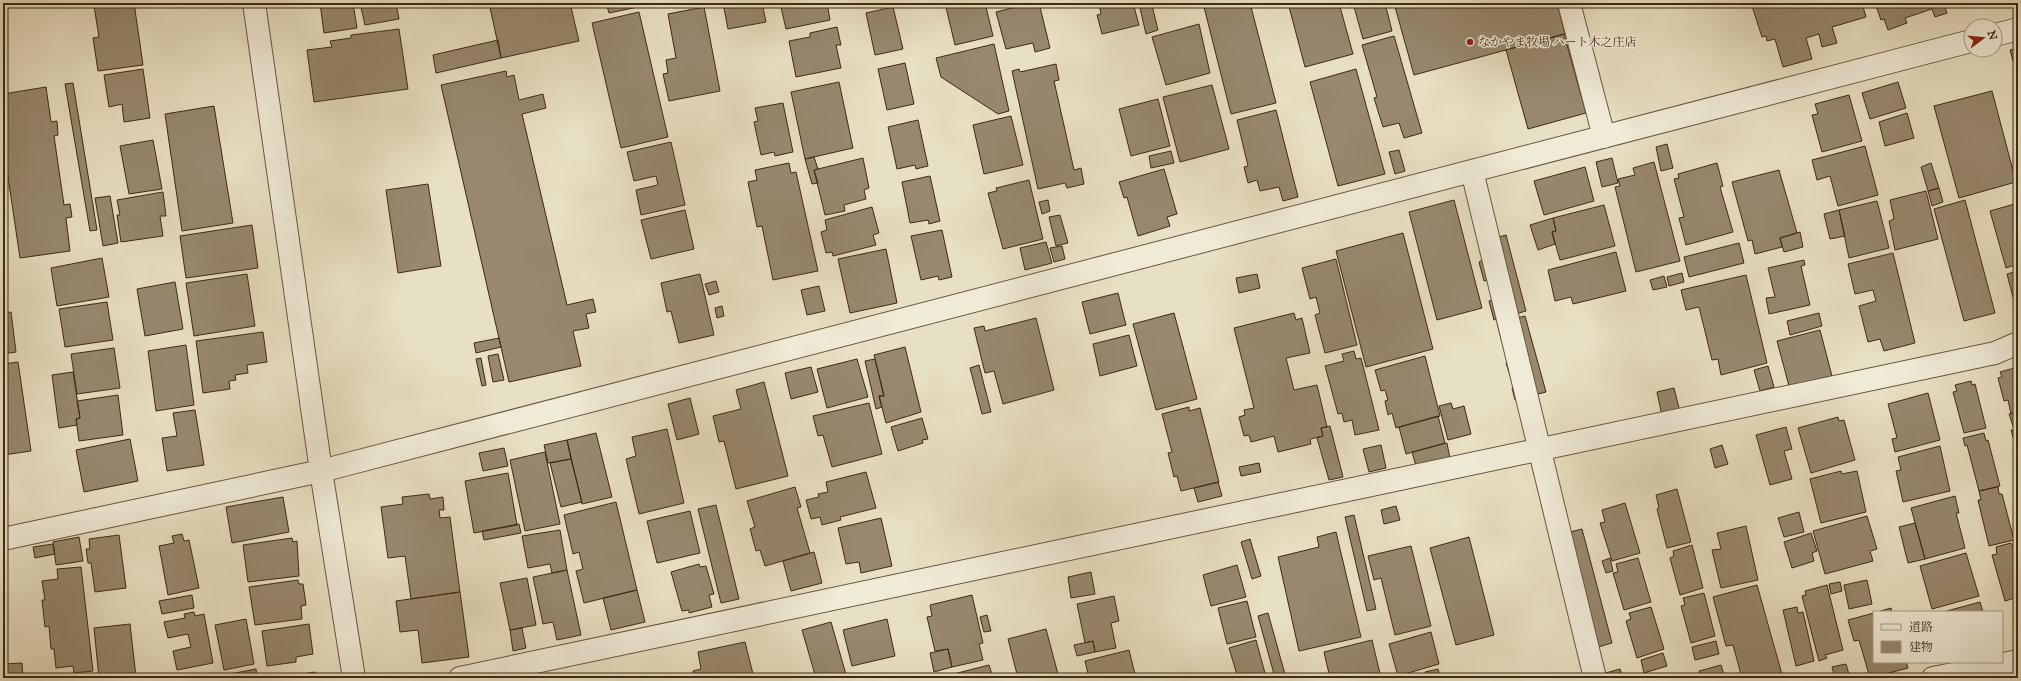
<svg xmlns="http://www.w3.org/2000/svg" width="2021" height="681" font-family="'IM FELL Great Primer','Noto Serif JP',serif">
	<rect width="100%" height="100%" fill="#e8e0c2"/>
	<filter id="stains"><feTurbulence type="fractalNoise" baseFrequency=".005" numOctaves="4"/><feColorMatrix values="0 0 0 0 .2 0 0 0 0 .09 0 0 0 0 .02 0 0 0 .5 -.17"/></filter>
	<radialGradient id="worn" r=".72"><stop offset=".6" stop-color="#630" stop-opacity="0"/><stop offset="1" stop-color="#630" stop-opacity=".3"/></radialGradient>
	<path fill="#97886e" stroke="#3f2912" d="M113,3H134L143,65L98,71L93,38L99,37L94,6Z
		M320,3H353L357,28L324,33Z
		M360,3H396L399,19L365,25Z
		M489,3H570L579,41L501,58Z
		M606,3H637L638,7L609,13Z
		M723,3H762L766,22L728,29Z
		M780,3H827L830,20L786,29Z
		M945,3H985L993,36L955,45Z
		M1032,3H1039L1050,48L1035,52L1033,43L1006,49L996,12Z
		M1099,3H1133L1139,25L1102,34L1097,15L1101,14Z
		M1203,3H1250L1276,103L1231,114Z
		M1288,3H1339L1353,54L1305,67Z
		M1353,3H1385L1392,31L1363,39Z
		M1394,3H1557L1565,34L1414,75Z
		M1751,3H1791L1793,8L1811,3H1862L1866,17L1832,27L1837,43L1822,47L1819,34L1806,38L1812,59L1783,67L1775,39L1767,41L1766,36L1762,37Z
		M1875,3H1951L1944,5L1947,13L1935,17L1932,9L1905,18L1907,23L1888,30L1884,19L1881,20Z
		M2006,3H2017L2007,7Z
		M1152,5L1158,30L1146,34L1140,8Z
		M704,7L720,91L669,101L663,74L668,73L666,60L676,58L668,14Z
		M893,7L903,49L875,55L866,13Z
		M639,12L668,137L621,148L592,23Z
		M1199,24L1210,73L1166,85L1152,37Z
		M837,27L841,45H836L841,68L796,77L789,41L810,37V33Z
		M399,29L408,89L314,102L307,50L332,47L330,41L351,38V35Z
		M1564,34L1586,113L1528,129L1506,50Z
		M1394,36L1422,133L1404,138L1399,123L1383,127L1374,98L1377,97L1362,45Z
		M498,40L501,58L436,73L433,55Z
		M994,44L1009,111L998,114L941,77L936,58Z
		M2018,48V75H2017L2010,50Z
		M905,63L914,104L887,110L878,69Z
		M1056,64L1059,80L1054,81L1074,170L1081,168L1084,184L1067,188L1065,183L1038,189L1012,71L1019,69L1020,72Z
		M143,69L150,118L124,122L122,104L109,107L104,75Z
		M1356,69L1385,174L1338,186L1310,82Z
		M506,71L507,77L514,75L519,100L543,94L546,108L522,114L567,305L593,299L596,312L586,314L589,328L573,331L581,366L509,382L441,85Z
		M839,82L853,148L805,159L791,92Z
		M1898,82L1906,108L1870,119L1862,93Z
		M73,83L97,230L90,231L65,84Z
		M1212,85L1229,149L1180,162L1163,97Z
		M46,87L51,122L57,121L58,135L54,136L64,205L70,204L72,217L66,218L70,251L20,258L3,143V94Z
		M1992,91L2016,182L1959,198L1934,106Z
		M1849,95L1862,141L1822,152L1812,115L1818,114L1815,104Z
		M1158,99L1170,146L1131,156L1119,109Z
		M783,103L793,152L775,156L774,152L761,155L754,122L758,121L755,108Z
		M214,106L233,223L182,231L165,114Z
		M1276,110L1298,197L1283,201L1279,187L1260,191L1257,180L1248,183L1244,167L1248,166L1237,120Z
		M1907,113L1914,138L1885,146L1879,122Z
		M1011,116L1023,165L984,174L973,125Z
		M918,120L928,166L916,169L915,165L897,169L888,127Z
		M153,140L162,189L129,194L120,146Z
		M671,142L685,205L641,215L636,190L658,185L656,176L634,181L627,152Z
		M1667,144L1673,168L1661,171L1656,147Z
		M1865,146L1878,195L1838,206L1830,176L1817,180L1812,160Z
		M1399,150L1405,171L1395,174L1389,152Z
		M1171,151L1174,163L1151,168L1149,156Z
		M814,157L818,169L814,170L818,183L812,184L805,159Z
		M863,158L869,188L864,190L866,199L844,205L845,211L825,215L814,170Z
		M1612,158L1618,183L1602,187L1596,162Z
		M1654,162L1680,261L1636,272L1615,187L1620,186L1618,179L1635,175L1633,168Z
		M789,163L791,173L796,172L818,271L773,280L762,226L757,227L748,182L757,180L755,170Z
		M1717,163L1723,186L1720,187L1733,232L1686,245L1679,218L1684,217L1674,179L1679,178L1678,174Z
		M1931,163L1939,188L1928,191L1921,167Z
		M1585,167L1594,201L1544,215L1534,181Z
		M1164,169L1177,214L1167,217L1170,226L1138,236L1127,197L1124,198L1119,182Z
		M1779,170L1797,233L1780,238L1782,247L1755,254L1752,240L1748,241L1732,182Z
		M930,176L940,221L929,224L928,220L910,223L902,182Z
		M1029,180L1043,239L1003,249L988,193L997,191L996,188Z
		M428,184L441,266L398,273L386,190Z
		M1939,188L1943,202L1932,206L1928,191Z
		M1926,191L1938,239L1895,250L1889,221L1894,219L1890,200Z
		M163,192L166,216H160L163,236L121,242L117,215H120L117,200Z
		M110,196L118,243L103,246L95,198Z
		M1048,200L1050,211L1042,214L1039,202Z
		M1454,200L1482,308L1437,320L1409,212Z
		M1965,200L1995,313L1964,321L1934,209Z
		M1877,201L1889,248L1849,258L1839,210Z
		M2018,203V264L2006,268L1990,211Z
		M1604,205L1615,246L1560,260L1552,232L1556,231L1553,218Z
		M872,207L879,233L873,235L876,245L833,256L832,252L826,253L821,232L827,230L825,220Z
		M685,210L694,249L651,259L641,220Z
		M1839,210L1845,236L1830,239L1824,214Z
		M1060,215L1068,243L1056,246L1049,217Z
		M1553,218L1556,231L1552,232L1555,244L1538,250L1530,225Z
		M252,225L258,268L186,278L180,236Z
		M942,230L952,277L939,280L938,276L921,280L911,236Z
		M1800,232L1803,247L1784,252L1780,238Z
		M1403,233L1433,349L1366,367L1336,251Z
		M1506,235L1526,311L1494,320L1489,301L1493,300L1488,280L1484,281L1479,262L1483,260L1478,243Z
		M1046,242L1052,263L1025,270L1020,248Z
		M1739,243L1744,263L1689,277L1684,257Z
		M1062,246L1065,259L1054,262L1050,248Z
		M886,249L897,303L850,313L838,259Z
		M1616,252L1626,291L1573,304L1571,297L1555,301L1548,270Z
		M1893,253L1915,343L1884,351L1880,339L1868,342L1859,306L1876,301L1873,290L1855,294L1848,264Z
		M102,258L109,297L57,306L51,268Z
		M1336,259L1357,345L1325,353L1315,315L1320,313L1316,297L1310,299L1302,268Z
		M1804,260L1805,265L1801,266L1810,305L1769,314L1766,298L1775,297L1768,268Z
		M2018,271V312L2017,313L2007,274Z
		M1682,273L1684,282L1669,286L1667,277Z
		M247,274L255,326L194,336L186,283Z
		M700,274L714,335L679,343L671,311L667,312L661,283Z
		M1257,274L1260,288L1239,293L1236,278Z
		M1746,275L1767,363L1721,375L1718,359L1712,360L1699,307L1686,310L1681,290Z
		M1664,276L1667,287L1653,290L1650,280Z
		M716,281L719,292L709,295L705,284Z
		M175,282L183,329L145,336L137,289Z
		M819,286L825,311L807,315L801,290Z
		M1118,293L1126,325L1090,334L1082,302Z
		M107,302L113,340L65,347L59,309Z
		M722,306L724,316L717,318L715,308Z
		M11,312L16,352L3,354V313Z
		M1174,313L1197,399L1156,410L1133,324Z
		M1294,313L1296,320L1302,318L1310,353L1286,358L1294,390L1317,385L1327,427L1321,428L1323,436L1310,439L1311,444L1278,452L1274,436L1251,442L1249,435L1244,436L1239,417L1245,415L1244,410L1254,408L1234,328Z
		M1819,313L1822,326L1790,335L1787,321Z
		M1525,316L1546,392L1515,400L1512,388L1516,387L1514,382H1512L1506,363L1512,362L1506,341L1502,342L1497,323Z
		M1036,318L1054,390L1003,404L994,371L985,373L974,328L984,326L985,331Z
		M1820,330L1832,376L1789,386L1777,341Z
		M263,332L267,362L247,365L248,373L235,375L236,380L229,381L230,389L203,393L196,341Z
		M1129,335L1137,366L1100,376L1093,344Z
		M499,338L501,347L476,353L474,343Z
		M186,345L194,405L156,411L148,351Z
		M905,347L921,412L886,423L879,396H884L874,355Z
		M114,348L120,388L77,394L71,354Z
		M1354,351L1356,359L1361,358L1379,430L1355,435L1352,420L1344,422L1342,413L1338,414L1325,366L1344,361L1342,354Z
		M498,354L504,380L493,382L488,356Z
		M1425,356L1440,416L1396,428L1392,413L1388,415L1385,401L1388,400L1385,390L1381,391L1375,370Z
		M481,358L486,385L482,386L476,359Z
		M857,359L868,397L827,408L817,369Z
		M875,359L884,396H879L882,407L876,409L865,361Z
		M18,362L31,451L3,455V364Z
		M979,365L991,412L982,414L970,368Z
		M1768,366L1774,387L1760,391L1754,370Z
		M811,367L818,392L791,399L785,373Z
		M2018,367V412L2011,414L2008,400L2004,401L1998,378L2002,377L2000,372Z
		M73,372L80,418L76,419L77,425L59,428L52,375Z
		M1971,381L1972,385L1975,384L1986,428L1964,433L1953,392L1957,391L1955,385Z
		M764,382L788,476L736,489L724,441L719,442L713,416L741,409L736,390Z
		M1674,388L1680,412L1662,416L1657,392Z
		M1928,393L1940,440L1895,452L1892,439L1897,438L1888,404Z
		M118,395L123,435L79,441L76,419L80,418L77,401Z
		M690,398L699,434L677,440L668,404Z
		M869,403L882,454L832,467L823,435L818,436L813,416Z
		M1451,403L1453,409L1464,406L1471,434L1448,440L1439,406Z
		M1189,407V411L1200,408L1219,482L1181,491L1177,476L1174,477L1168,453L1172,452L1162,414Z
		M195,410L204,465L167,471L162,438L177,436L173,413Z
		M2018,412V425L2013,426L2009,414Z
		M1438,416L1445,443L1406,454L1399,427Z
		M1838,417L1839,421L1844,420L1855,460L1811,473L1798,428Z
		M922,418L928,439L922,440L923,443L898,451L891,427Z
		M2018,425V455L2011,430H2015L2014,426Z
		M1330,426L1343,477L1329,480L1317,438L1323,436L1321,428Z
		M1786,427L1792,449L1784,451L1792,479L1770,485L1756,435Z
		M667,429L684,503L639,514L626,459L636,456L632,437Z
		M596,433L612,497L582,504L567,440Z
		M1984,433L1986,441L1988,440L2000,486L1979,491L1967,445L1965,446L1963,438Z
		M130,439L138,481L84,492L76,450Z
		M567,440L571,459L548,463L544,445Z
		M1447,443L1450,459L1416,466L1412,452Z
		M1381,445L1386,468L1369,472L1363,449Z
		M1722,445L1728,464L1715,468L1710,449Z
		M1940,446L1950,491L1903,502L1896,471L1901,470L1898,457Z
		M504,448L508,466L483,471L479,453Z
		M545,452L560,524L525,531L510,460Z
		M571,459L582,502L561,507L550,463Z
		M1259,463L1261,472L1241,476L1239,467Z
		M1841,471L1842,474L1857,471L1866,512L1821,523L1810,479Z
		M866,472L876,508L840,517L841,520L822,525L820,517L811,519L806,500L819,497L818,494L828,492L826,482Z
		M508,473L517,525L474,533L465,481Z
		M1218,482L1222,496L1198,502L1194,488Z
		M795,487L801,507L797,508L810,553L765,566L760,550L756,551L750,529L755,527L747,501Z
		M1998,487L1999,494H2002L2014,540L1989,546L1978,500H1981L1979,491Z
		M1677,489L1691,542L1667,548L1657,509L1659,508L1656,495Z
		M429,494L430,499L443,497L444,510H439L440,518L450,517L460,592L411,599L405,556L388,558L381,507L403,504L402,497Z
		M1955,496L1959,513H1956L1965,548L1925,559L1911,508Z
		M283,497L289,532L232,543L226,507Z
		M616,502L637,590L584,603L576,571L583,569L579,552L573,554L564,515Z
		M1625,503L1640,553L1612,561L1600,523L1605,522L1602,510Z
		M716,505L739,599L721,603L698,509Z
		M1396,506L1400,520L1384,524L1381,510Z
		M690,511L700,553L657,563L647,521Z
		M1799,512L1804,532L1784,537L1778,518Z
		M1354,515L1376,609L1367,611L1345,517Z
		M1867,516L1877,549L1870,551L1873,561L1825,574L1813,531Z
		M881,518L892,566L861,573L859,562L846,564L838,528Z
		M1915,523L1925,559L1908,563L1899,527Z
		M519,524L521,533L484,540L482,531Z
		M1746,526L1758,580L1721,588L1712,550L1721,549L1717,533Z
		M1582,529L1612,643L1584,651L1551,537Z
		M560,530L567,570L552,573L550,564L528,568L522,536Z
		M1336,532L1361,637L1299,651L1278,557L1319,547L1317,537Z
		M1811,533L1817,551L1812,553L1814,561L1792,568L1784,542Z
		M182,534L184,541L189,540L199,588L168,595L159,546L174,543L172,536Z
		M119,535L126,588L95,592L91,563H88L86,549H90L89,539Z
		M79,537L83,561L56,565L53,542Z
		M1469,537L1494,635L1456,645L1430,548Z
		M292,538L293,542L297,541L299,576L248,582L243,545Z
		M1250,539L1261,576L1252,579L1241,542Z
		M2011,543L2013,548L2016,547L2018,554V597L2005,601L1992,555L1997,554L1996,547Z
		M53,544L55,554L35,558L33,547Z
		M1692,545L1703,588L1680,595L1670,558L1674,556L1673,551Z
		M1411,546L1431,626L1395,635L1381,578L1374,580L1368,556Z
		M814,552L822,583L791,591L783,561Z
		M1966,553L1979,596L1932,609L1920,566Z
		M1610,558L1613,571L1606,573L1602,561Z
		M1638,558L1651,602L1624,610L1613,573L1618,572L1616,564Z
		M699,564L700,567L706,566L714,594L709,595L712,607L689,613V610L682,611L671,572Z
		M1237,565L1246,597L1211,606L1203,575Z
		M81,567L93,671L74,673L73,666L56,668L54,649H51L49,626L45,627L42,600H45L42,581L58,579L57,569Z
		M567,570L581,635L557,640L553,622L543,624L533,577Z
		M1091,572L1095,594L1071,598L1068,577Z
		M527,578L536,625L510,630L500,583Z
		M298,580L299,584H303L306,605L301,606L302,619L255,625L249,587Z
		M1867,580L1872,604L1849,609L1844,585Z
		M1840,582L1842,591L1831,594L1829,584Z
		M1757,585L1783,678H1742L1733,645L1726,646L1713,597Z
		M1827,585L1843,650L1825,655L1827,658L1819,661L1802,596L1806,595L1805,591Z
		M637,590L645,622L611,630L603,598Z
		M460,592L469,657L422,663L418,630L400,632L396,601Z
		M1704,593L1715,636L1691,643L1681,606L1685,605L1683,598Z
		M192,595L194,608L162,614L159,601Z
		M972,595L983,643L979,644L983,660L952,667L948,649L935,651L927,617L932,616L930,605Z
		M1114,596L1119,621L1111,623L1116,648L1095,652L1093,641L1085,643L1077,604Z
		M1247,601L1256,637L1227,644L1218,608Z
		M1980,602L1983,612H1943Z
		M1651,607L1664,649L1637,658L1626,621L1631,619L1629,613Z
		M1797,607L1798,613L1803,612L1814,661L1796,666L1783,610Z
		M1891,608L1892,612H1877Z
		M194,612L195,616L204,614L213,663L177,670L173,651L191,647L188,634L168,638L164,622L185,618L184,614Z
		M1268,613L1286,678H1275L1258,616Z
		M1874,613V662H1906L1908,668L1870,678L1859,640L1854,641L1848,620Z
		M987,615L991,631L984,632L980,617Z
		M246,619L254,664L224,670L215,625Z
		M887,619L895,656L852,666L843,630Z
		M831,622L847,678H816L802,630Z
		M130,624L136,677L99,678L94,628Z
		M309,624L313,654L296,657V662L267,666L262,631Z
		M522,628L526,648L513,651L510,630Z
		M1046,629L1059,678H1018L1008,639Z
		M1431,632L1439,664L1398,676L1389,644Z
		M1256,640L1266,677L1238,678L1229,648Z
		M1372,640L1381,678H1330L1324,652Z
		M1093,641L1095,652L1077,656L1074,645Z
		M1716,641L1719,654L1695,660L1692,647Z
		M745,642L754,678H695L693,671L701,669L698,652Z
		M948,649L952,667L934,672L930,653Z
		M1129,650L1136,678H1089L1085,661Z
		M1663,653L1667,666L1644,673L1641,660Z
		M22,663L23,678H3V664Z
		M1846,664L1850,678H1835L1832,667Z
		M989,665L993,677L990,678H988L987,675L976,678H938Z
		M1721,665L1725,678H1701L1699,671Z
		M256,669L257,678H226L225,675Z
		M1438,669L1440,676L1426,678L1425,672Z
		M1620,669L1623,678H1588Z
		M315,672L316,678H277Z
		M217,673L218,678H194Z
		M884,673L885,678H865Z
		M1203,674L1204,678H1187Z
		M789,675L790,678H777Z
		M987,675L988,678H976Z
		M1217,675L1218,678H1209Z"/>
	<g fill="none" stroke-linecap="round" stroke-linejoin="round">
		<defs>
			<path id="minor" d="M1569,3L1604,137
				M1995,35L2018,29
				M1472,171L1595,678
				M3,539L321,471L1971,41
				M460,678L1995,353L2018,343
				M1933,678L2018,661"/>
			<path id="tertiary" d="M254,3L321,471L354,678"/>
		</defs>
		<use href="#minor" stroke="#69573e" stroke-width="24"/>
		<use href="#tertiary" stroke="#69573e" stroke-width="24"/>
		<use href="#minor" stroke="#f0ebd7" stroke-width="22"/>
		<use href="#tertiary" stroke="#f0ebd7" stroke-width="22"/>
	</g>
	<circle fill="#8f2418" stroke="#f0ebd7" stroke-width="1.5" cx="1470" cy="42" r="4"/>
	<g text-anchor="middle" dominant-baseline="central" stroke-width="3" stroke-linejoin="round" paint-order="stroke">
		<g font-size="12" fill="#3f2912" stroke="#f0ebd7" text-anchor="start">
			<text x="1478" y="42">なかやま牧場 ハート木之庄店</text>
		</g>
	</g>
	<rect width="2021" height="681" fill="none" stroke="#e8e0c2" stroke-width="16"/>
	<rect x="4" y="4" width="2013" height="673" fill="none" stroke="#3f2912" stroke-width="2"/>
	<rect x="8" y="8" width="2005" height="665" fill="none" stroke="#3f2912"/>
	<rect x="1873" y="611" width="130" height="52" fill="#f0ebd7" stroke="#a99d88"/>
	<rect x="1881" y="624" width="20" height="6" fill="#f0ebd7" stroke="#a99d88"/>
	<text x="1909" y="631" font-size="12" fill="#3f2912">道路</text>
	<rect x="1881" y="641" width="20" height="12" fill="#97886e" stroke="#a99d88"/>
	<text x="1909" y="651" font-size="12" fill="#3f2912">建物</text>
	<g transform="translate(1983 38) rotate(74)"><circle r="19" fill="#f0ebd7" stroke="#a99d88"/>
	<path d="M0-3L7 15L0 10L-7 15Z" fill="#8f2418"/>
	<text y="-6" font-size="11" font-weight="bold" text-anchor="middle" fill="#3f2912">N</text>
	</g>
	<rect width="100%" height="100%" filter="url(#stains)"/>
	<rect width="100%" height="100%" fill="url(#worn)"/>
</svg>
